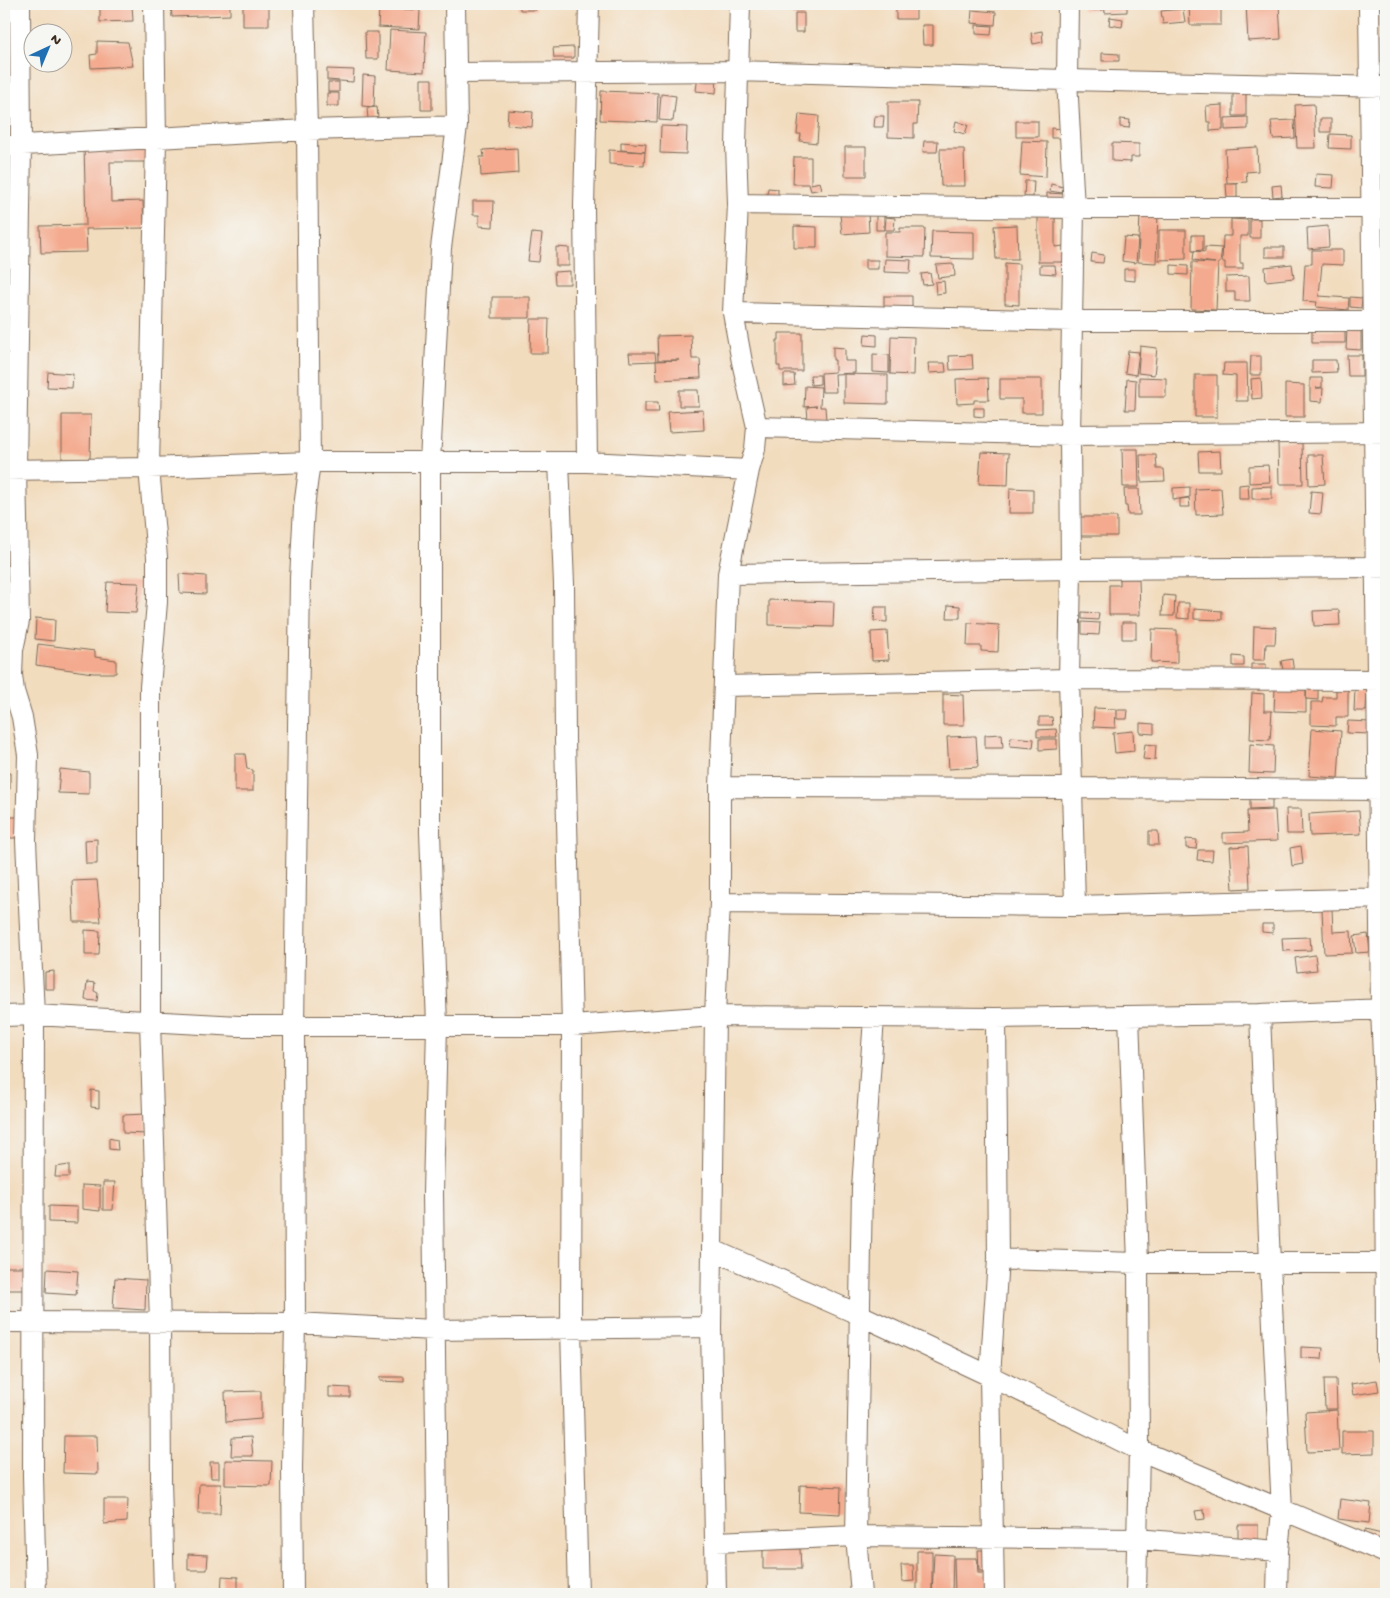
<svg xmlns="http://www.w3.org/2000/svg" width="1390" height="1598" font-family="'Gochi Hand',sans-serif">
	<rect width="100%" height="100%" fill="#f6f6f2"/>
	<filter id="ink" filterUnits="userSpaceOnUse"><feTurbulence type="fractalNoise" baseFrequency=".02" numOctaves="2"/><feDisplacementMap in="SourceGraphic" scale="10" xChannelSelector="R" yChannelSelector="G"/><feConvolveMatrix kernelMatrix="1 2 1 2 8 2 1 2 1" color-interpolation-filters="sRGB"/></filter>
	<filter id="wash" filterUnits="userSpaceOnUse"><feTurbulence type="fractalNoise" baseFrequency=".0096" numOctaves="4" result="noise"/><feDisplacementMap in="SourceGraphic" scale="20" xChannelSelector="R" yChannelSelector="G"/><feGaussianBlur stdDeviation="1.12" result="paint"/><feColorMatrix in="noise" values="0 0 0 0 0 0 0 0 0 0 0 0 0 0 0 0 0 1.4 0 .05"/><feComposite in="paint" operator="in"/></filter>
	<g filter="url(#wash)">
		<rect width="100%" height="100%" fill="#f2dcbe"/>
		<g id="blocks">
			<path fill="#f4aa8e" d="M4,4H15V43H4Z
				M100,4H132L133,21L100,22Z
				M171,4H230V15L172,17Z
				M379,4H408V8L379,6Z
				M520,4H536V10H520Z
				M778,4H805L804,10H778Z
				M896,4H916V19H896Z
				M1082,4H1103V10H1082Z
				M1104,4H1127V12L1105,13Z
				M1189,4H1221V25H1190Z
				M1246,4H1279L1281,39L1248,41Z
				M243,6H269V26H243Z
				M379,8L420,10L419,29L378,27Z
				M1183,9L1185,22L1163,24L1161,11Z
				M972,10L996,12L995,25L971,23Z
				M795,13H804V32H795Z
				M1110,17L1123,19L1122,27L1109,25Z
				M922,25H933V45H923Z
				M976,25L992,26L991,35L976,34Z
				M390,30L426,32L424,72L388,70Z
				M1042,31L1043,42L1033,44L1031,33Z
				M365,32H378V59H366Z
				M97,41L128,42L133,66L91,68L90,55L97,54Z
				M574,47V58H554L553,48Z
				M1102,53L1119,54V61H1102Z
				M327,69L354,70L353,82L327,80Z
				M363,75L375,76L374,107L362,106Z
				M698,75L717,77L716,93L696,91Z
				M421,79H432V110H421Z
				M328,82H339V92H328Z
				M4,85H8V109H4Z
				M601,91L658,93L657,122L600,120Z
				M1233,91H1246V116H1233Z
				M327,93H339V106H327Z
				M661,94L676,96L673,121L659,120Z
				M888,102H918L917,124H914V138L888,137Z
				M1314,104L1316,148H1297L1295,105Z
				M1223,105V130L1210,131V122H1207L1206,106Z
				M377,107L378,118L368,119L367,108Z
				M508,110L533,112L532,127L507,125Z
				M799,114L819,116L817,143L800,141L801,134H797Z
				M875,116H884L883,127H874Z
				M1248,117V129L1225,130V118Z
				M1120,119L1130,120L1129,128L1120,127Z
				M1320,119H1331V132H1320Z
				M1294,120L1295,138L1273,139L1271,121Z
				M956,121L968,125L965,134L954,131Z
				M1016,121H1038V137H1016Z
				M661,126L687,127L686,154L660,153Z
				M1051,128L1061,129V138H1051Z
				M1330,134L1351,135V149L1329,148Z
				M924,141H938L937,152H923Z
				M1022,141L1047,142L1046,177L1020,175Z
				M621,142L646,144L645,152L621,150Z
				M1112,143L1139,144V157H1131V162L1112,161Z
				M146,144V162H110L111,202L143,201L144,228L86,229L87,252L41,253L40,226L86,225L84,145Z
				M845,147H866V176H845Z
				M1257,147L1258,171L1246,172L1247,182L1227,183L1225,149Z
				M517,148L518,173L481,176L480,157H484L483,150Z
				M940,149H964L965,186H941Z
				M609,150L645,152L644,166L609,164Z
				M794,157H811V184L820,182L822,189L811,191L809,184H793Z
				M1316,174L1334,175L1333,188L1315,187Z
				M1025,181H1034L1033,197H1024Z
				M1051,184L1063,187L1062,193L1050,191Z
				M1226,184H1237V198H1227Z
				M1281,185L1282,196L1273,197L1272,186Z
				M768,188L778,189V196L767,194Z
				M1047,193L1064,194V202H1047Z
				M473,201H494L493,227L479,226V215H473Z
				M868,212L869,232L842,234L840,214Z
				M1140,214L1158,215L1156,263L1138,262Z
				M876,215H884V230H876Z
				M1038,215H1055V247L1064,246V262H1038Z
				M886,217L895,218L894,230H885Z
				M1231,219L1248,220V236H1240V263H1243V269H1225V262H1222L1223,236H1231Z
				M1250,219H1260V238H1250Z
				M1017,225L1018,259H996L994,226Z
				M794,226L817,227V248H794Z
				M1328,226L1329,247L1308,249L1307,228Z
				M900,228H925L924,257L885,256V232H900Z
				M1159,230H1186V259L1159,260Z
				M932,231L974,232V259L931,258Z
				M532,233L542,234L539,262L528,261Z
				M1192,235H1203V250L1192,251Z
				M1124,237L1138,238L1136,263L1122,261Z
				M556,247L569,248V266H556Z
				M1205,247L1222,248L1220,263H1218L1216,310L1191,309L1192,262L1215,263L1193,260L1194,251L1205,252Z
				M1265,247H1284V257H1265Z
				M1312,250H1343V265L1322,264L1319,296L1349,298L1348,310L1316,307L1317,302L1303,301L1305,264H1312Z
				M1092,253L1104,255L1103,263L1091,262Z
				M885,259L911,260L910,273L884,272Z
				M865,260H878V269H865Z
				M1005,263L1019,264V305L1005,304Z
				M954,264L955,276L938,278L936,265Z
				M1292,264L1294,278L1266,281L1265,267Z
				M1040,265H1055L1056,274L1040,273Z
				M1171,265L1188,266V275L1171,274Z
				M1124,269H1135V281L1124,280Z
				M570,271V284H555L554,272Z
				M930,273L932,284L923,285L921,274Z
				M1249,276L1250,301H1235V292H1226V277Z
				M944,281L945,293L936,294L935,282Z
				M884,296H912V309L884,308Z
				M492,297H530V318H492Z
				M1350,297L1362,298L1361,308L1350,307Z
				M531,319H549L548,353H530Z
				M1312,329L1345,330V343H1312Z
				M1347,330H1361V350L1346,349Z
				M779,333H802V371H780V366H777V340H779Z
				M865,334L877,335V346L864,345Z
				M691,335L692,359H700L701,378L657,380L656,361L630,362L629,353H655L656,361L679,360H658L657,336Z
				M891,336L914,337L913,375L890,374Z
				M1140,346L1157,348L1154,375L1138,373Z
				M833,347L845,348V361H855V373L835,374L836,392H822L821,373L835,372V360H833Z
				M1128,351L1139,352L1136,375L1125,373Z
				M873,354L889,355V373L873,372Z
				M972,355L973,369L950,370L949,356Z
				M1347,355H1362V376H1348Z
				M1251,356H1261V375H1250Z
				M1312,360H1336L1337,372L1312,373Z
				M928,363H945L946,372L929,373Z
				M1224,363H1247L1248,401H1236V376L1223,375Z
				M48,372L73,374L72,388L47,387Z
				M784,374H794L795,385L784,386Z
				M844,374L888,375V404L844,403Z
				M810,375H820V384L811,385Z
				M1195,375H1217V417H1195Z
				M1139,377L1166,378V397H1139Z
				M988,378L989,400H974V403L957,404L956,379Z
				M1261,378L1262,398L1252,399L1251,379Z
				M1310,378H1322V387L1316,388H1323L1322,402L1310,401Z
				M1000,379H1042V413H1022V399H1000Z
				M1127,379L1136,380L1135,410H1125Z
				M1285,384L1304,385V417H1285Z
				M805,386L821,387L820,407H825L826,420H808L807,407L817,406L804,407Z
				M679,390H698L699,406H679Z
				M645,402H658L659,412H645Z
				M974,408H984V417L974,416Z
				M703,410L704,430L669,432L667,412Z
				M62,415H91L90,459H62Z
				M1278,443H1302L1303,484H1279Z
				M1122,449H1138L1139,487H1123Z
				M1220,451L1221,471H1199L1198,452Z
				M981,452L1009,453L1008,485L979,484Z
				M1140,455H1156L1157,469H1164L1165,481L1141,482Z
				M1308,455H1323L1325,484L1309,485Z
				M1268,465L1270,482L1249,483V466Z
				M1248,484L1249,499H1239V485Z
				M1272,486V499H1252V487Z
				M1190,487V497L1173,500V488Z
				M1010,488L1033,489V513H1009Z
				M1221,488L1223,514L1196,515L1195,489Z
				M1124,489H1139L1140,515H1128L1127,506H1125Z
				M1311,491L1323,492L1321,514L1309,513Z
				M1189,498L1190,507H1180V499Z
				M1080,517H1117V536H1080Z
				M179,574L206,576V594L180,593Z
				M1120,579H1139L1140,615H1109V585H1120Z
				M107,582L139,583L136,613L105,612Z
				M1163,595L1175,596L1174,616H1162Z
				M769,600L834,602L833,627L769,625Z
				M1178,603H1189V619L1177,618Z
				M948,605L960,606V618H947Z
				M875,607H887V622L874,621Z
				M1194,609L1222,611V620L1194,619Z
				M1339,610L1340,625L1314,626L1313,611Z
				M1082,612L1099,613L1098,620L1082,619Z
				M36,618L55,620L54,641L35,639Z
				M1082,622L1100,623L1099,635L1082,634Z
				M1122,622H1136V639H1122Z
				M968,623L999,625L998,652L981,651V646H967Z
				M1254,626L1276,627L1275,644H1266L1265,660H1253Z
				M1152,629L1177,630V663L1151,662Z
				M887,631L889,660L872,661L871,632Z
				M38,644L95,651V657L116,660V673H93L36,665Z
				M1233,656L1244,657V666H1233Z
				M1292,659L1294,673L1284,674L1281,661Z
				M1251,664H1266V675H1251Z
				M1307,687L1318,688V700L1306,699Z
				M1348,687V717H1336V726L1311,725V702H1322L1323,697H1336V688Z
				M1275,689L1306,690V712L1274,711Z
				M1355,689L1367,690L1366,711H1354Z
				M1252,693L1264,694V711H1272L1270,740L1250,739Z
				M943,694L963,695L964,725H943Z
				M1094,708L1116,709L1115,728L1093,727Z
				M1117,710H1128L1127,719H1117Z
				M1039,717H1052L1053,725H1039Z
				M1348,721L1370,722V734L1347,733Z
				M1140,723L1154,724V734L1140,733Z
				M1056,729L1057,737H1037V730Z
				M1312,729L1341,731L1338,778L1309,776Z
				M1133,731L1134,751L1115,753L1113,733Z
				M1002,734L1003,748H985V735Z
				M976,736L978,767L949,769L947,737Z
				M1011,737L1034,739L1033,748L1010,746Z
				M1039,739H1057V749L1039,750Z
				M1145,744L1156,745L1155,760L1143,759Z
				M1250,744L1274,746L1273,774L1249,773Z
				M235,754H245L247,769L253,770V791H235Z
				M60,769L89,772V794L58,793Z
				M10,773V789L4,790V774Z
				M1250,799H1272V809L1250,810Z
				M1286,809H1301L1302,834H1287Z
				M1275,810L1277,841L1223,843V833L1248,832L1247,811Z
				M1359,811L1361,834L1310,836L1309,814Z
				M4,817H19L18,838H4Z
				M1149,831H1158L1159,845H1149Z
				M97,839V864H86L85,840Z
				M1186,839L1197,840L1196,849L1186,848Z
				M1248,846L1250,888L1233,889L1230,847Z
				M1301,846L1303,864L1292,866L1290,848Z
				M1198,850H1213L1212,861L1197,860Z
				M97,880L101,922H74L72,881Z
				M1322,909H1332L1333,932L1351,931L1352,953L1324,954Z
				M1262,924H1273V933L1262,932Z
				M85,930L100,931L99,955H85Z
				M1368,934L1370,952L1356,953L1354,936Z
				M1310,937L1311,950L1283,951L1282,938Z
				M1315,955L1317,970L1297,972L1295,958Z
				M54,971V989H45V972Z
				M87,982L95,983L94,991L98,993L97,1001L85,1000Z
				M91,1090L99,1091V1108L91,1107Z
				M146,1114L147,1134L123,1133V1115Z
				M109,1138L117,1140L118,1150L109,1149Z
				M69,1165V1177H55L56,1167Z
				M103,1182H115L113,1210H103Z
				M82,1185L100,1186V1211L82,1209Z
				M49,1206L77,1207V1223L49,1222Z
				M4,1267H25V1290H4Z
				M47,1269L78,1271L76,1295L46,1293Z
				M115,1278L146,1280L145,1310L113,1308Z
				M1301,1347L1323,1348L1322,1359L1301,1358Z
				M380,1377H404V1382L380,1381Z
				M1324,1379H1336L1337,1409H1325Z
				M1377,1380L1379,1391L1353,1395L1351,1384Z
				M329,1387L350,1388V1397H329Z
				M261,1391V1419L226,1422L225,1392Z
				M1337,1410L1339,1451L1307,1452L1305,1412Z
				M1342,1431H1374V1453L1342,1454Z
				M64,1436H97L98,1474L63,1473Z
				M251,1437L253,1456H231L232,1438Z
				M225,1460L272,1461L271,1486L225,1485Z
				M210,1462H219V1478H211Z
				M199,1484H221L220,1514H198Z
				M800,1485L841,1487L840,1514L799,1512Z
				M104,1499H128L127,1522L104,1524Z
				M1340,1499L1371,1503L1369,1523L1338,1519Z
				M1204,1510L1205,1519L1197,1520L1195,1511Z
				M1238,1525H1258V1542L1238,1543Z
				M1365,1530L1386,1535V1544L1363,1540Z
				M763,1549H800L801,1569H763Z
				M978,1550H992L993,1571H979Z
				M917,1551H932V1593H917Z
				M188,1554L208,1555L207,1570H188Z
				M934,1554L953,1555L952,1594H932Z
				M954,1558H977L978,1573H988L989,1594H955Z
				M901,1565H913L914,1581L902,1582Z
				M222,1576L238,1577V1594H221Z"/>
		</g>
	</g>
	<g filter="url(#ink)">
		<use href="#blocks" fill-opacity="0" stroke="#7b6856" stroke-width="1"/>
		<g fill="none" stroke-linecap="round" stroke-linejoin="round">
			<defs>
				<path id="minor" d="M20,4L21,145L16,468L19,621L13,650L12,675L14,691L22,717L28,755L26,841L34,1015L33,1476L36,1594
					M154,4L156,139L149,468L157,557V602L150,687V1022L160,1323L161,1479L164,1594
					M1068,4L1067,80L1074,208L1070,435L1071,569L1069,679L1072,788L1386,790
					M1369,4L1381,1009L1385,1106L1386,1354
					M457,73L737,71L1067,80L1386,87
					M4,146L307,130L457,126
					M738,204L1074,208H1386
					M733,313L1073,321H1386
					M757,427L1070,435L1386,432
					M559,462L564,584L565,740L572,1026L571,1329L578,1594
					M587,462L584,206L589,4
					M4,470L149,468L310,462H587L749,470
					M728,574L1071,569L1386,567
					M725,686L1069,679L1386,680
					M720,787L1072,788L1075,906
					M720,903L1075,906L1386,898
					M1260,1014L1270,1263L1282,1511L1278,1551L1277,1594
					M4,1016L34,1015L239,1026H572L715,1016L996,1018L1260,1014L1386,1009
					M1129,1016L1138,1263L1139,1450L1136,1594
					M713,1250L860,1315L990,1376L1139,1450L1386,1553
					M998,1259L1138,1263H1386
					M4,1322L295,1323L434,1330L711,1327
					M715,1542L856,1536L1137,1539L1278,1551
					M293,1594L292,1467L295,1323L294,1026L300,578L304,507L310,462L307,130L304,4
					M438,1594L433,1193L437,1025L430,832V462L441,248L457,126L455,4
					M716,1594L711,1327L715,1016L720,903V787L728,574L749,470L755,449L757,427L742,362L733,313L738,204L736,145L740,4
					M861,1594L856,1536L862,1188L874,1018
					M994,1594L990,1376L998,1259L996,1018"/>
			</defs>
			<use href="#minor" stroke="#7b6856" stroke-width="22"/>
			<use href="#minor" stroke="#fff" stroke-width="20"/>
		</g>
	</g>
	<rect width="1390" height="1598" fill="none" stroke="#f6f6f2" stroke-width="20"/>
	<g transform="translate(48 48) rotate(44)"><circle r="24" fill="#f6f6f2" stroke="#aba49d"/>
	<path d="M0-4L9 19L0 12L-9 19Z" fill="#1f6fb2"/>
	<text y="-8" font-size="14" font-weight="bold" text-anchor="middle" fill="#3b2a1e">N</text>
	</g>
</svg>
